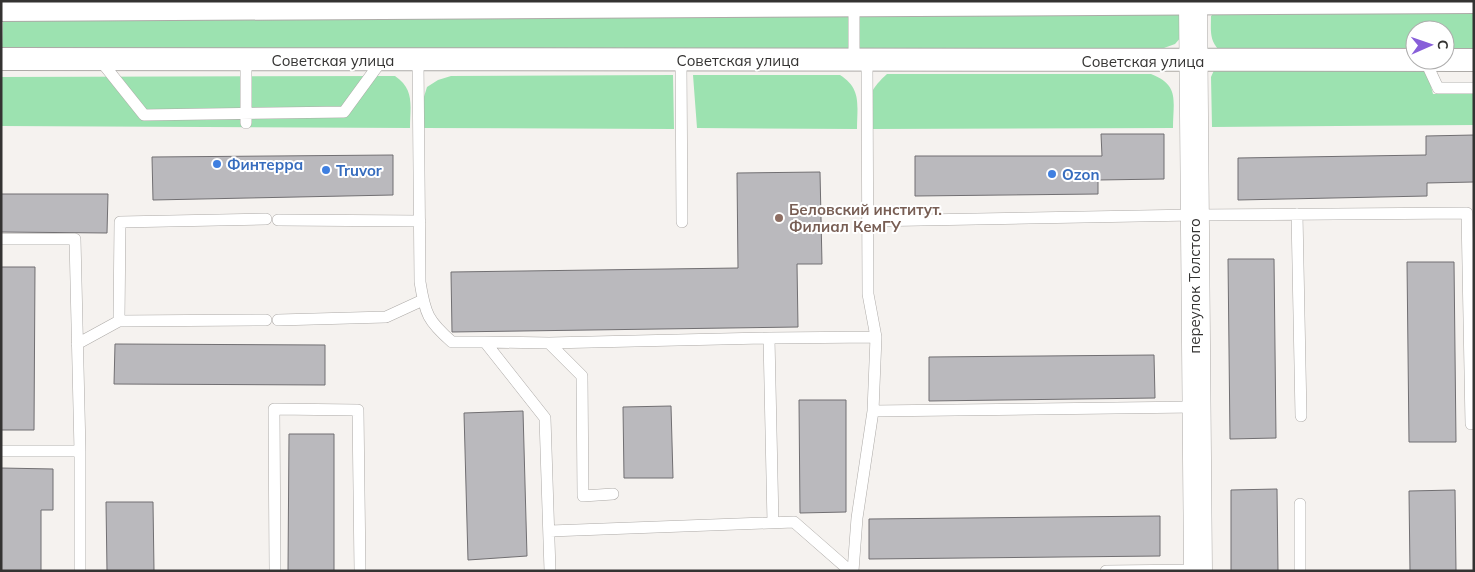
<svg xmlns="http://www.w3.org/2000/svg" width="1475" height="572" font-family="Mulish,sans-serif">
	<rect width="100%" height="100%" fill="#f5f2ef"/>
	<path fill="#9ce2b0" d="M1218,9H1474V49H1445V30H1415V50H1219C1209,40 1211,29 1211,16Z
		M1181,12L1182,36L1175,44L1164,48L2,51L3,19Z
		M1426,67L1433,94H1474V125L1212,127L1211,77L1215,68Z
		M887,74H1151C1180,85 1173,101 1173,128L870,129C868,102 865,94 887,74Z
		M673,75L674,129L424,128L423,100L427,87L438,80L451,76Z
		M840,75C862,89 857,105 857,129L697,128L693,75Z
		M395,76C415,90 410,105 410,128L1,126V77Z"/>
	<path fill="#bab9bd" stroke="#716f72" d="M1101,134H1164V179L1098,180V194L915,196V156H1102Z
		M1474,135V182L1427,183V196L1238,200V158L1426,155V136Z
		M393,155V195L153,200L152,157Z
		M820,172L822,264H797L798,327L452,332L451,272L738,268L737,173Z
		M1,194H108L107,233L1,232Z
		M1228,259H1274L1276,438L1230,439Z
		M1407,262H1454L1456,442H1409Z
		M1,267H35L34,430H1Z
		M115,344L325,345V385L114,384Z
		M1154,355L1155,398L929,401V357Z
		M799,400H846V512L800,513Z
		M671,406L673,478H624L623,407Z
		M523,411L527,556L468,560L464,413Z
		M289,434H334V571H288Z
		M1,468L53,469V510H41V571H1Z
		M1277,489L1278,571H1231V490Z
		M1455,490L1456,571H1410L1409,491Z
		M106,502H153L154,571H107Z
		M1160,516V556L869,559V519Z"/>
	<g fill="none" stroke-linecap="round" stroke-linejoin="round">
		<defs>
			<path id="lane" d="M854,5V60
				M100,60L144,115L344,112L382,60
				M246,60V123
				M418,60L420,282C425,314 428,321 452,342H485L545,418L550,571
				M1425,60L1438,88H1474
				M681,61L682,222
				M1297,214L1301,416
				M278,220L420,221
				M867,221L1194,215L1467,213L1471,424
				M1,239H75L80,451
				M278,320L386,317L423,300
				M119,321L120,222L266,219
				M485,342L549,343L582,376L583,496L613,494
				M549,343L769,338
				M77,344L119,321L266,320
				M873,411L1195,407
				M1,451H80V571
				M1300,504V571
				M773,523L769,338L876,337
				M550,531L794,522L850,571
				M275,571L274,409L358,410L360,571
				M853,571L857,518L873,411L876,337L868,294L867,60
				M1106,571L1198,570"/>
			<path id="street" d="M1,10L1474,2
				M1,59L1474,60"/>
			<path id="secondary" d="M1193,1L1198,571"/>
		</defs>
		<use href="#lane" stroke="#adaaa7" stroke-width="12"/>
		<use href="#street" stroke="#adaaa7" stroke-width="24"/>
		<use href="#secondary" stroke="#adaaa7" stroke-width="29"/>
		<use href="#lane" stroke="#fff" stroke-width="11"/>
		<use href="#street" stroke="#fff" stroke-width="22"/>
		<use href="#secondary" stroke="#fff" stroke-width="28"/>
	</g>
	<g fill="#3f7fe0" stroke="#fff" stroke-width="2">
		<circle cx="217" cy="164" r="5"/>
		<circle cx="326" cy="170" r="5"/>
		<circle cx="1052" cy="174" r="5"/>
	</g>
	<circle fill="#8d6e63" stroke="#fff" stroke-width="2" cx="779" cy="218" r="5"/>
	<g text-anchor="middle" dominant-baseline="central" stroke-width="4" stroke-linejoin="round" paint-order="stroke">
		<g font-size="15" fill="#343332" stroke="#fff">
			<text x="333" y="60">Советская улица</text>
			<text x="738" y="60">Советская улица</text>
			<text x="1143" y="61">Советская улица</text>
			<text transform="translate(1194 286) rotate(-90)">переулок Толстого</text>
		</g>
		<g font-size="15" font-weight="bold" fill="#366cbe" stroke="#fff" text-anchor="start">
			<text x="227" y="164">Финтерра</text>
			<text x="336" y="170">Truvor</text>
			<text x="1062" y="174">Ozon</text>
		</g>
		<g font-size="15" font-weight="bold" fill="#785e54" stroke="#fff" text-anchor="start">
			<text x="789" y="209">Беловский институт.<tspan x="789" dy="17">Филиал КемГУ</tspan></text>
		</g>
	</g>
	<rect width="1475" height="572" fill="none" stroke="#343332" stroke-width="5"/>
	<g transform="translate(1430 45) rotate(88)"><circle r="24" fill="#ffffff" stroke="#aeadad"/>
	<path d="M0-4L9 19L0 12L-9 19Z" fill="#885fd9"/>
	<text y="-8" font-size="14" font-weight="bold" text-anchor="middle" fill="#343332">С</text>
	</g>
</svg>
